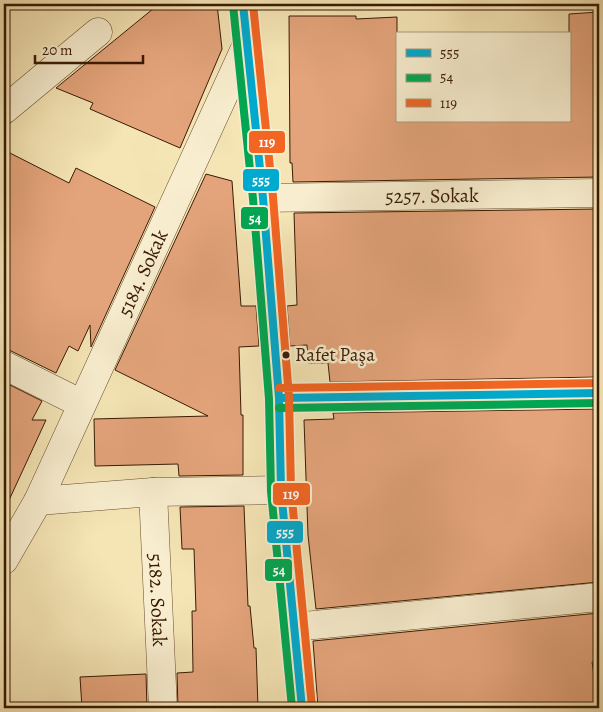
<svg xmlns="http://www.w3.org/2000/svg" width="603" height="712" font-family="Alegreya,serif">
	<rect width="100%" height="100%" fill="#f5e5b5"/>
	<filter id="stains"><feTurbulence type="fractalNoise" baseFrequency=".004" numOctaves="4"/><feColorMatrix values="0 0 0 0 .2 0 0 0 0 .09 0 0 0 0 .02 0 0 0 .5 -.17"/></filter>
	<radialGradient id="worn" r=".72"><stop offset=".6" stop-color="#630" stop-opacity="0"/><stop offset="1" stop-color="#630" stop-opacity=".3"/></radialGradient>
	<path fill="#e4a47b" stroke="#391a03" d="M159,4H217L222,49L180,148L90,109L93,103L56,88Z
		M599,12V177L293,182L292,163H290L289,16H356V19L397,17V121H569V14Z
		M4,150L69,183L76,168L155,207L91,347L90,325L78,351L69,346L56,373L11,351L4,349Z
		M206,174L232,181L241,306H256L259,346L239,347L241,415H243V475L179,476L178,464L95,466L94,419L208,416L115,370Z
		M599,209V377L330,382L328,363H308L307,345L290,346L287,306L297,305L294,213Z
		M4,382L42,401L32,420H46L4,511Z
		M599,409V582L316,609L308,535L304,420L334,419L333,413Z
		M244,506L248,606H250L254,648H256L258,708H178L177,673L193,672L192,611H196L194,549H182L180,507Z
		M599,613V662H592L599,708H318L313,641Z
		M146,674L147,708H82L80,677Z"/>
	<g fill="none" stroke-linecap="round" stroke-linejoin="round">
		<defs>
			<g id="street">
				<path d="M4,110L98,32"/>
				<path id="s1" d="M263,198L599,193"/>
				<path d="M4,365L82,404"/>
				<path id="s2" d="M153,492L163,708"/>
				<path d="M38,501L153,492L281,490"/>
				<path id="s3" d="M4,560L38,501L247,44"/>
				<path d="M294,627L599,597"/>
			</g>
			<path id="secondary" d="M243,4L263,198L279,398L281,490L302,708
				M279,398L599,393"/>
		</defs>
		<use href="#street" stroke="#684d30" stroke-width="29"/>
		<use href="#secondary" stroke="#391a03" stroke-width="29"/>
		<use href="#street" stroke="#f8eecf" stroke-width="28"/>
		<use href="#secondary" stroke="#f8eecf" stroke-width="28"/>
		<defs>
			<path id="bus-1" d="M243,4L263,198L279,398L281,490L302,708
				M279,398L599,393"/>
			<path id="bus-2" d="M233,5L253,199L269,399L271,491L292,708
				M279,408L599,403"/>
			<path id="bus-3" d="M253,4L273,197L289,397L291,489L312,707
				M279,388L599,383"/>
		</defs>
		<use href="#bus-1" stroke="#f8eecf" stroke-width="11"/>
		<use href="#bus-2" stroke="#f8eecf" stroke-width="11"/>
		<use href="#bus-3" stroke="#f8eecf" stroke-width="11"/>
		<use href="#bus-1" stroke="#00a9ce" stroke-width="8"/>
		<use href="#bus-2" stroke="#00a651" stroke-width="8"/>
		<use href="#bus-3" stroke="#f26522" stroke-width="8"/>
	</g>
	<circle fill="#391a03" stroke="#f8eecf" stroke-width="2" cx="286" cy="355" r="4.5"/>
	<g text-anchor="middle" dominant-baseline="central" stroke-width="5" stroke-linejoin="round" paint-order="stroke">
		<g font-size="19" fill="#391a03" stroke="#f8eecf" text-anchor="start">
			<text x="295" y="355">Rafet Paşa</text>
		</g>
		<g font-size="20" fill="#391a03" stroke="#f8eecf">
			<text stroke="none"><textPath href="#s1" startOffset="169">5257. Sokak</textPath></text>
			<text stroke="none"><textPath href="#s3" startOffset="319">5184. Sokak</textPath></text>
			<text stroke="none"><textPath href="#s2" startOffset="108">5182. Sokak</textPath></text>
		</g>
	</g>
	<g stroke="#f8eecf" stroke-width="2">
		<rect x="248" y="130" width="38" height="24" rx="5" fill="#f26522"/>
		<rect x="242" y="168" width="38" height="24" rx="5" fill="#00a9ce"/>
		<rect x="240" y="206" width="29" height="24" rx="5" fill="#00a651"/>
		<rect x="272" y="482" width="39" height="24" rx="5" fill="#f26522"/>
		<rect x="266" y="520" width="38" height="24" rx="5" fill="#00a9ce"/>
		<rect x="264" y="558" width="29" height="24" rx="5" fill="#00a651"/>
	</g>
	<g font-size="14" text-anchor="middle" font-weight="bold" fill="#fff">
		<text x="267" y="147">119</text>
		<text x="261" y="185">555</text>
		<text x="255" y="223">54</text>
		<text x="291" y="499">119</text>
		<text x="285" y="537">555</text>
		<text x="279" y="575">54</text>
	</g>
	<rect width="603" height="712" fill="none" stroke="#f5e5b5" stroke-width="20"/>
	<rect x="5" y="5" width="593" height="702" fill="none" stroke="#391a03" stroke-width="2.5"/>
	<rect x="10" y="10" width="583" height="692" fill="none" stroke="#391a03"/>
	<rect x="396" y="32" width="175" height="90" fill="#f8eecf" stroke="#ac997d"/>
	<rect x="406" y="49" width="25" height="8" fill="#00a9ce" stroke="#ac997d"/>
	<text x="440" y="58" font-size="15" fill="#391a03">555</text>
	<rect x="406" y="74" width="25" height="8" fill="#00a651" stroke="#ac997d"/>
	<text x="440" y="82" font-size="15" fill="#391a03">54</text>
	<rect x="406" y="99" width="25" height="8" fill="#f26522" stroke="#ac997d"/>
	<text x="440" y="108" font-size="15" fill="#391a03">119</text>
	<path d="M35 55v8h108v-8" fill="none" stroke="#391a03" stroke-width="2.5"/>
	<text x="42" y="55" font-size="15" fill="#391a03" stroke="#f8eecf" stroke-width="4" paint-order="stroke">20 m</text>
	<rect width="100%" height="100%" filter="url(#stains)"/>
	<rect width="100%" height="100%" fill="url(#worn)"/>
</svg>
